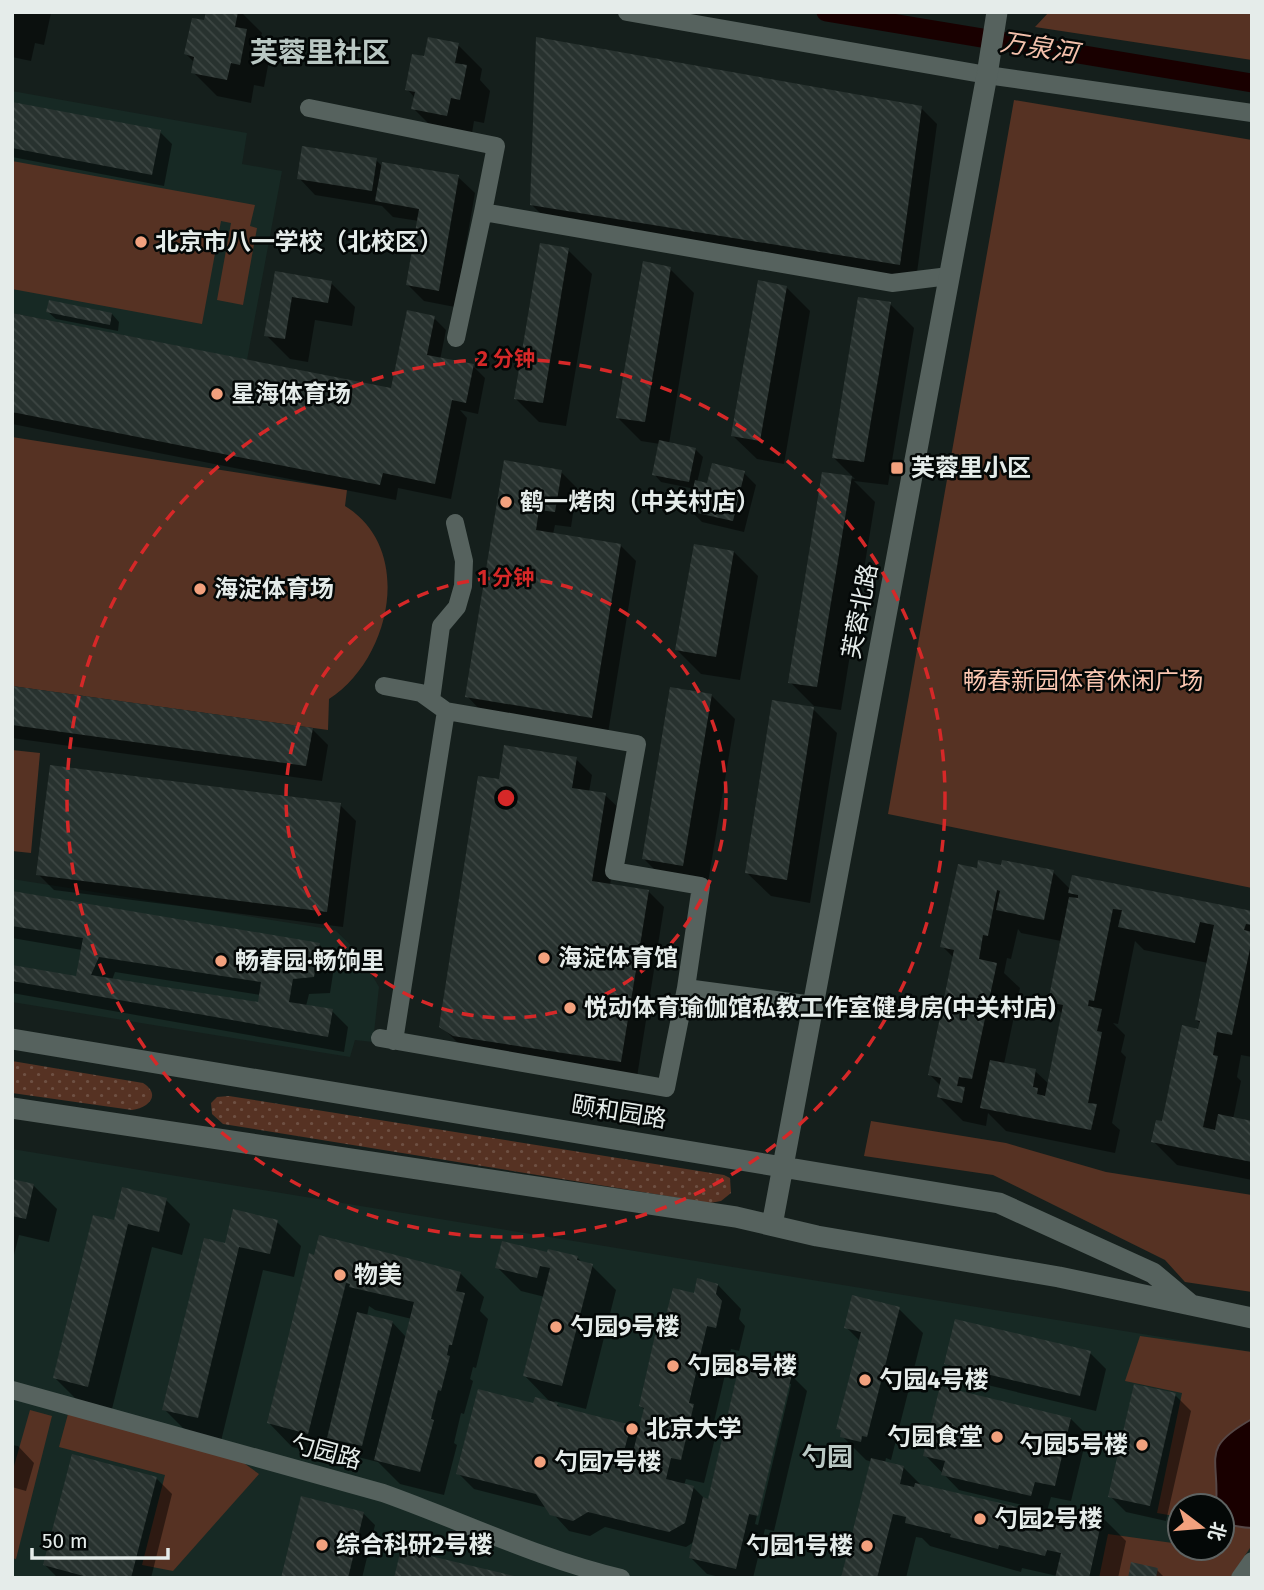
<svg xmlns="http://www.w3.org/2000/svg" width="1264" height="1590" font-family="'Fira Sans','Noto Sans SC',sans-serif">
	<defs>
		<pattern id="grass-dots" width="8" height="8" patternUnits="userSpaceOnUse" patternTransform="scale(1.75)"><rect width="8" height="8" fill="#563223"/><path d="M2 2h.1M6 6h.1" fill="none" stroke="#6e5043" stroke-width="1.8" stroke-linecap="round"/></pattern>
		<pattern id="building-back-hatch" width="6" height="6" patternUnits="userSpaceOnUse" patternTransform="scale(1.75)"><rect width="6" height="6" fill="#28322f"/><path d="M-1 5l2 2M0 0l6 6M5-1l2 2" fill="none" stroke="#3d4643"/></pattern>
	</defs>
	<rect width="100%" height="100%" fill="#151f1c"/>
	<path fill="#172924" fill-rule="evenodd" d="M12,91L247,133L242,164L282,171L247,360L12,313Z
		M12,879L335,930L359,953L379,987L373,1042L355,1040L350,1057L12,1002Z
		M12,1149L1252,1352V1578H12ZM1180,1506H1222V1548H1180Z"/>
	<path fill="url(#grass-dots)" d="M12,1061L143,1083C162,1095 148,1108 132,1110L12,1093Z
		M229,1096L724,1175L730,1178L731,1193L721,1201L710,1203L223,1124L212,1114L211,1103L217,1097Z"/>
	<path fill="#563223" d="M1049,12H1252V60L1035,27Z
		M1014,100L1252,140V888L888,814Z
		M12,161L255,205L250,226L257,228L243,305L217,300L231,223L221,221L202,324L12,289Z
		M12,437L347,490L345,506C415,549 391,659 329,699L328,730L12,686Z
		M12,750L40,753L31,853L12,851Z
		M871,1121L1006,1143L1106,1172L1252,1195V1292L1185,1282L1165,1260L993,1175L864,1156Z
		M1140,1336L1252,1352V1545L1230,1578H1099L1108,1534L1180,1544V1548H1222V1506H1180V1517L1157,1513L1182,1393L1125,1381Z
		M30,1410L52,1416L16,1559L12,1558V1473Z
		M68,1414L241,1461L259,1474L173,1571L142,1565L165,1475L59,1447Z"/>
	<path fill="#190000" stroke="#564746" stroke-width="2" d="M1252,1419V1528C1234,1527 1222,1526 1222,1506H1216C1220,1456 1199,1449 1252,1419Z"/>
	<path fill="#0007" fill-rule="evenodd" d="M12,12L51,13L44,45L35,43L31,61L12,57Z
		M207,12H241L262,33L259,44L270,55L264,87L254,85L251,103L217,96L193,72L195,63L186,54L205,23Z
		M458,45L482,69L480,80L490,91L484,123L474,121L471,139L437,132L413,108L415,98L407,89L425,58Z
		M12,104L160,132L172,144L164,186L12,157Z
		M921,108L937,124L916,280L548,221L532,205Z
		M376,160L383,167L458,177L475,193L455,307L424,301L408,285L419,221L393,217L382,206L315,195L299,178Z
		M568,250L592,274L566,426L539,422L515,398Z
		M670,269L694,293L669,444L695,449L703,457L697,483L708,485L744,473L756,485L744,532L702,522L690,510L695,489L661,482L654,474L660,444L641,441L617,417Z
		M276,273L331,283L355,307L352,326L315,320L308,362L290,359L266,335Z
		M786,287L810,311L784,464L757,459L733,436Z
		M890,304L914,328L888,485L854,481L875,502L841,710L814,706L790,682L824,474L855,479L834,458Z
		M48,312L112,314L119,322L118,331L56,319Z
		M12,315L396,391L434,318L446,330L440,360L473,366L485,378L478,414L460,410L467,418L451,499L398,488L396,500L12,424Z
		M506,462L561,472L577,488L571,527L555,525L553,534L620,545L636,561L608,733L483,713L467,696Z
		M734,552L758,576L740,680L701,674L677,650Z
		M12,688L312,729L328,745L322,781L12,738Z
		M711,695L735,719L707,889L668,883L644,859Z
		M813,709L837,733L810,903L771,896L747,873Z
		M576,759L592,775L589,792L605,795L622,811L610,885L648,891L664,907L637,1077L471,1051L457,1042L441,1026Z
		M340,805L356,821L343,927L54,890L38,874Z
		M978,870L1053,872L1071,890L1252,913V1057L1241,1055L1237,1077L1241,1081L1233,1119L1252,1123V1180L1177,1165L1153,1141L1164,1123L1200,1031L1201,1024L1196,1020L1208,963L1144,950L1135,941L1118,1024L1113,1023L1125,1035L1121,1052L1126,1057L1112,1123L1120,1130L1115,1153L1006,1131L988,1113L986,1126L963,1121L939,1097L941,1086L930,1075L954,958L942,946ZM1018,929L1021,933L1061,941L1050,1001L1063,1015L1049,1084L1035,1071L1004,1064L1020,988L1004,973L1007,958L1011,959Z
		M12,892L319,944L335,961L330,993L309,994L306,1006L332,1011L348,1027L344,1052L12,993V967L77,978L82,950L12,938ZM115,972L261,995L260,1004L112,980Z
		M12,1181L33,1185L57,1209L49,1242L19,1235L12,1263Z
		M166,1200L190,1224L182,1255L152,1247L112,1409L79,1402L55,1378L115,1222Z
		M277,1222L301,1246L294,1277L263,1270L221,1441L188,1433L164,1409L226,1245Z
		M549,1251L578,1258L583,1264L592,1266L616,1290L586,1409L554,1401L562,1409L630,1427L639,1436L645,1410L640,1406L668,1317L695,1295L718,1285L741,1309L739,1319L745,1326L739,1351L731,1349L713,1426L717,1430L704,1483L686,1479L684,1485L693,1487L706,1500L709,1501L791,1375L807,1391L774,1531L765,1529L753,1578H724L707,1574L691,1558L694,1542L686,1547L605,1527L590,1536L569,1531L548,1508L474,1489L458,1473L552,1404L525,1376L545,1297L521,1291L497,1267L548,1254ZM787,1384H791L758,1525L755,1524Z
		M310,1255L460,1273L484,1297L480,1311L488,1319L476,1368L473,1367L470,1379L473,1381L464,1414L461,1413L454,1443L457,1445L444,1495L400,1484L378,1462L345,1454L335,1444L332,1456L292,1447L269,1423ZM369,1306L375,1310L412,1319L407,1338L392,1322L367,1316Z
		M899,1309L923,1333L891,1460L886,1458L885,1463L903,1467L923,1487L1054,1518L1060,1523L1069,1525L1102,1517L1126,1541L1118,1578H1057V1576L1022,1568L1021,1572L930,1546L922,1538L916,1537L906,1578H843L872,1462L866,1460L842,1436L843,1432L838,1428L860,1341L846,1327Z
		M1090,1353L1106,1369L1096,1411L962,1379L946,1363Z
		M1175,1395L1191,1411L1166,1521L1126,1512L1110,1496Z
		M1071,1419L1087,1435L1071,1501L1051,1497L1047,1511L959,1490L925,1455Z
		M12,1445L18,1446L34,1463L26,1491L12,1487Z
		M156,1478L172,1494L151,1578H58L45,1565Z
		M363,1513L375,1525L362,1578H283Z
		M1157,1570L1165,1578H1129Z"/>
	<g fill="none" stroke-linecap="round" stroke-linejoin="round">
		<path stroke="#190000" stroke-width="19" d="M826,12L1252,83"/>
	</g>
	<path fill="url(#building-back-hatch)" fill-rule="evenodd" d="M206,12H238L235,27L247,29L240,65L231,63L227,80L191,73L194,57L184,54L192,18L204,20Z
		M428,37L459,43L455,63L467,65L460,100L451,98L447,116L411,109L415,92L405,90L412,54L424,56Z
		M536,37L922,106L900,265L530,205Z
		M12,102L161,130L152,175L12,148Z
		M302,146L377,158L372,191L297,179Z
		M382,162L459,175L439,291L406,285L419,209L375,201Z
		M540,243L569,248L543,403L514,399Z
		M643,261L671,267L645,422L616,418Z
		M275,271L332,281L328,303L292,297L285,339L264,336Z
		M758,280L787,286L760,441L731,436Z
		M858,297L891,302L864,462L832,458Z
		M49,300L112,313L110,325L46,312Z
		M407,310L435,316L427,355L474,364L466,403L452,400L435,484L383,473L380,485L12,412V313L391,388Z
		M659,440L696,448L689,482L652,475Z
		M504,460L562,470L555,512L539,510L536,530L621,544L592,718L465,697Z
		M712,463L745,471L733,521L688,511L695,480L707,483Z
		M822,472L852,476L817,687L788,683Z
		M694,544L734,551L716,657L675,650Z
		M12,686L313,728L306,766L12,725Z
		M670,687L712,694L683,866L642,859Z
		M772,700L814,707L787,880L745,873Z
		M504,745L577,757L572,788L606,793L592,881L649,890L621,1062L453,1036L439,1027L478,776L499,779Z
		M50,765L341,803L327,912L36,875Z
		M978,860L1001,865L1002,860L1054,870L1044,920L996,910L1000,891L997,890L988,936L983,935L979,959L997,963L972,1079L959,1077L957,1086L965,1087L962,1103L937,1097L941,1078L928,1075L954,950L940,947L958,864L977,868Z
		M1072,875L1252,911V925L1246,924L1244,930L1252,932V939L1232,1035L1217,1032L1213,1055L1218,1056L1203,1127L1215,1130L1218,1114L1252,1121V1162L1151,1142L1156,1120L1162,1121L1182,1025L1198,1029L1200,1021L1195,1020L1214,925L1200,922L1195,943L1118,927L1122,910L1113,909L1094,1001L1089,1000L1088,1006L1102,1009L1097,1031L1102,1032L1088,1103L1097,1104L1091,1130L980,1108L990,1060L1036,1069L1033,1087L1038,1088L1037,1094L1045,1096L1063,1005L1048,1002L1069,897L1078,898V895L1068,893Z
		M12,891L320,943L314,977L293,979L289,1002L333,1009L328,1037L12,981V965L76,976L83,938L12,926ZM99,957L261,982L258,1002L91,975Z
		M12,1179L34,1184L26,1219L12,1216Z
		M122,1187L167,1198L159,1232L128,1224L88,1387L53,1378L93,1215L114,1220Z
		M233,1209L278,1220L270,1254L239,1247L198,1418L162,1410L204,1238L225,1243Z
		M319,1235L461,1272L456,1291L465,1293L452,1345H449L447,1355L450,1356L441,1391L438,1390L431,1419L434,1420L420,1472L374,1460L414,1302L349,1287L350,1284L346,1283L308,1434L267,1423L309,1253L314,1255Z
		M502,1241L547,1252L548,1249L578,1256L577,1260L593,1264L562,1386L523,1376L550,1268L540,1266L537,1278L495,1268Z
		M697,1278L718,1284L716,1294L722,1301L716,1328L707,1326L689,1403L694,1404L681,1460L671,1458L666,1479L694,1486L685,1523L669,1532L588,1512L573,1521L550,1515L536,1494L456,1474L478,1389L533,1403L535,1397L558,1403L557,1406L631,1425L620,1466L629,1468L644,1408L639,1406L660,1313L666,1315L673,1288L694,1293Z
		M852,1295L900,1307L867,1437L862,1436L861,1442L840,1437L841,1430L836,1429L861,1332L844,1328Z
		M357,1312L393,1321L362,1446L327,1438Z
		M955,1319L1091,1351L1080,1396L944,1364Z
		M740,1362L792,1374L758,1516L749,1514L736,1569L689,1558L703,1497L708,1499Z
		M1134,1384L1176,1393L1150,1506L1108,1497Z
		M940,1386L1071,1418L1055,1486L1035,1482L1031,1496L941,1475L945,1461L923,1456Z
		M72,1454L157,1477L131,1578H91L43,1565Z
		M871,1458L904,1466L900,1484L914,1487L915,1483L1055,1516L1054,1520L1067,1523L1071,1508L1103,1515L1089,1578H1055L1061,1553L1047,1550L1045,1556L999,1545L998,1549L950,1537L951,1534L905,1523L906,1517L893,1514L877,1578H841Z
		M301,1496L364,1512L348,1578H281Z
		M401,1549L518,1577L517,1578H394Z
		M1131,1562L1158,1568L1156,1578H1128Z"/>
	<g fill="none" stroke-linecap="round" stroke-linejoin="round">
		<path stroke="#56625e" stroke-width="18" d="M627,12L987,75L1252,113
			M309,108L496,146L483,212
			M456,338L483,212L892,283L949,276
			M384,686L421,693L446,711L637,744L614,871L701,886L686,988L813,1005
			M431,700L441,626L457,607L463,586L464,561L455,523
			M380,1038L666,1088L686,988
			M394,1041L446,711
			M12,1390L383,1493C462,1521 539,1559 621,1578
			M1240,1578L1252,1561"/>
		<path stroke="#56625e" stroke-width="21" d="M12,1039L999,1203L1153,1273L1190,1304
			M12,1108L736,1217L817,1236L1059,1277L1252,1318
			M772,1225L987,75L997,12"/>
	</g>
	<g fill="none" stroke="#d62828" stroke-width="3.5" stroke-dasharray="12 9">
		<circle cx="506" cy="798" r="220"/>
		<circle cx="506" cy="798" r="439"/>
	</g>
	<g fill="#f2a17e" stroke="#040807" stroke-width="2.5">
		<circle cx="141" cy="242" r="7"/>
		<circle cx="217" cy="394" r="7"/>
		<rect x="890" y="461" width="14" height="14" rx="3.5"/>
		<circle cx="506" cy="502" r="7"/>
		<circle cx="200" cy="589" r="7"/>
		<circle cx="544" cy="958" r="7"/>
		<circle cx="221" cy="961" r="7"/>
		<circle cx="570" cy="1008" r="7"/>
		<circle cx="340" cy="1275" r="7"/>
		<circle cx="556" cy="1327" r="7"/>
		<circle cx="673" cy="1366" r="7"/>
		<circle cx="865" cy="1380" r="7"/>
		<circle cx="632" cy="1429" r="7"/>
		<circle cx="997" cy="1437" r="7"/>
		<circle cx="1142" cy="1445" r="7"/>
		<circle cx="540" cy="1462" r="7"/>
		<circle cx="980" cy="1519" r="7"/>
		<circle cx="322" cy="1545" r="7"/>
		<circle cx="867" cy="1546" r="7"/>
	</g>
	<g text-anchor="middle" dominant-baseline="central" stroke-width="5" stroke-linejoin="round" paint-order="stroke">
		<g font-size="24" font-weight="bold" fill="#e5ecea" stroke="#040807" text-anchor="start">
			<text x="155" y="242">北京市八一学校（北校区）</text>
			<text x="231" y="394">星海体育场</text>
			<text x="911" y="468">芙蓉里小区</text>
			<text x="520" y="502">鹤一烤肉（中关村店）</text>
			<text x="214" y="589">海淀体育场</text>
			<text x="558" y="958">海淀体育馆</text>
			<text x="235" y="961">畅春园·畅饷里</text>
			<text x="584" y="1008">悦动体育瑜伽馆私教工作室健身房(中关村店)</text>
			<text x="354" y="1275">物美</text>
			<text x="570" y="1327">勺园9号楼</text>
			<text x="687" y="1366">勺园8号楼</text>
			<text x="879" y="1380">勺园4号楼</text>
			<text x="646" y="1429">北京大学</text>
			<text x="983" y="1437" text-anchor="end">勺园食堂</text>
			<text x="1128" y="1445" text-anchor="end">勺园5号楼</text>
			<text x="554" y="1462">勺园7号楼</text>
			<text x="994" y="1519">勺园2号楼</text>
			<text x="336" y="1545">综合科研2号楼</text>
			<text x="853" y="1546" text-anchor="end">勺园1号楼</text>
		</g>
		<g font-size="24" fill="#e5ecea" stroke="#040807">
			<text transform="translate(860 611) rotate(-79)">芙蓉北路</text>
			<text transform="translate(619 1112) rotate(9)">颐和园路</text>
			<text transform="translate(326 1452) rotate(15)">勺园路</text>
		</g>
		<g font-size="24" fill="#fbc7b2" stroke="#040807">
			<text x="1083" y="681">畅春新园体育休闲广场</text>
		</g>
		<g font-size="26" font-style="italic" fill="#f4c1ac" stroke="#040807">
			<text transform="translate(1039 48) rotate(9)">万泉河</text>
		</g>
		<g font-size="26" font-weight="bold" fill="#b9c7c3" stroke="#040807">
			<text x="827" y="1457">勺园</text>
		</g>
		<g font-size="28" font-weight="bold" fill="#b9c7c3" stroke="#040807">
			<text x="320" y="52">芙蓉里社区</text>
		</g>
	</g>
	<circle cx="506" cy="798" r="10" fill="#d62828" stroke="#040807" stroke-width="3.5"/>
	<g font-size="21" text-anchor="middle" font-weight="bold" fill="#d62828" stroke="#040807" stroke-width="5" stroke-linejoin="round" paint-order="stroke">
		<text x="506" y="366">2 分钟</text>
		<text x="506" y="585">1 分钟</text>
	</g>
	<rect width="1264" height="1590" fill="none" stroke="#e5ecea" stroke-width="28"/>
	<g transform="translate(1201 1527) rotate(106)"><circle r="33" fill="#040807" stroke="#5e6362" stroke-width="2"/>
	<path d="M0-5L12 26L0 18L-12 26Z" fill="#f2a17e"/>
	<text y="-10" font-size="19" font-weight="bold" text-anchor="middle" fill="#e5ecea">北</text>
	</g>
	<path d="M32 1548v10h136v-10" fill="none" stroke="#e5ecea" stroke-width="3.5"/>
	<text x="42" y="1548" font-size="21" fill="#e5ecea" stroke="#040807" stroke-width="5" paint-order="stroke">50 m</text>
</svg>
